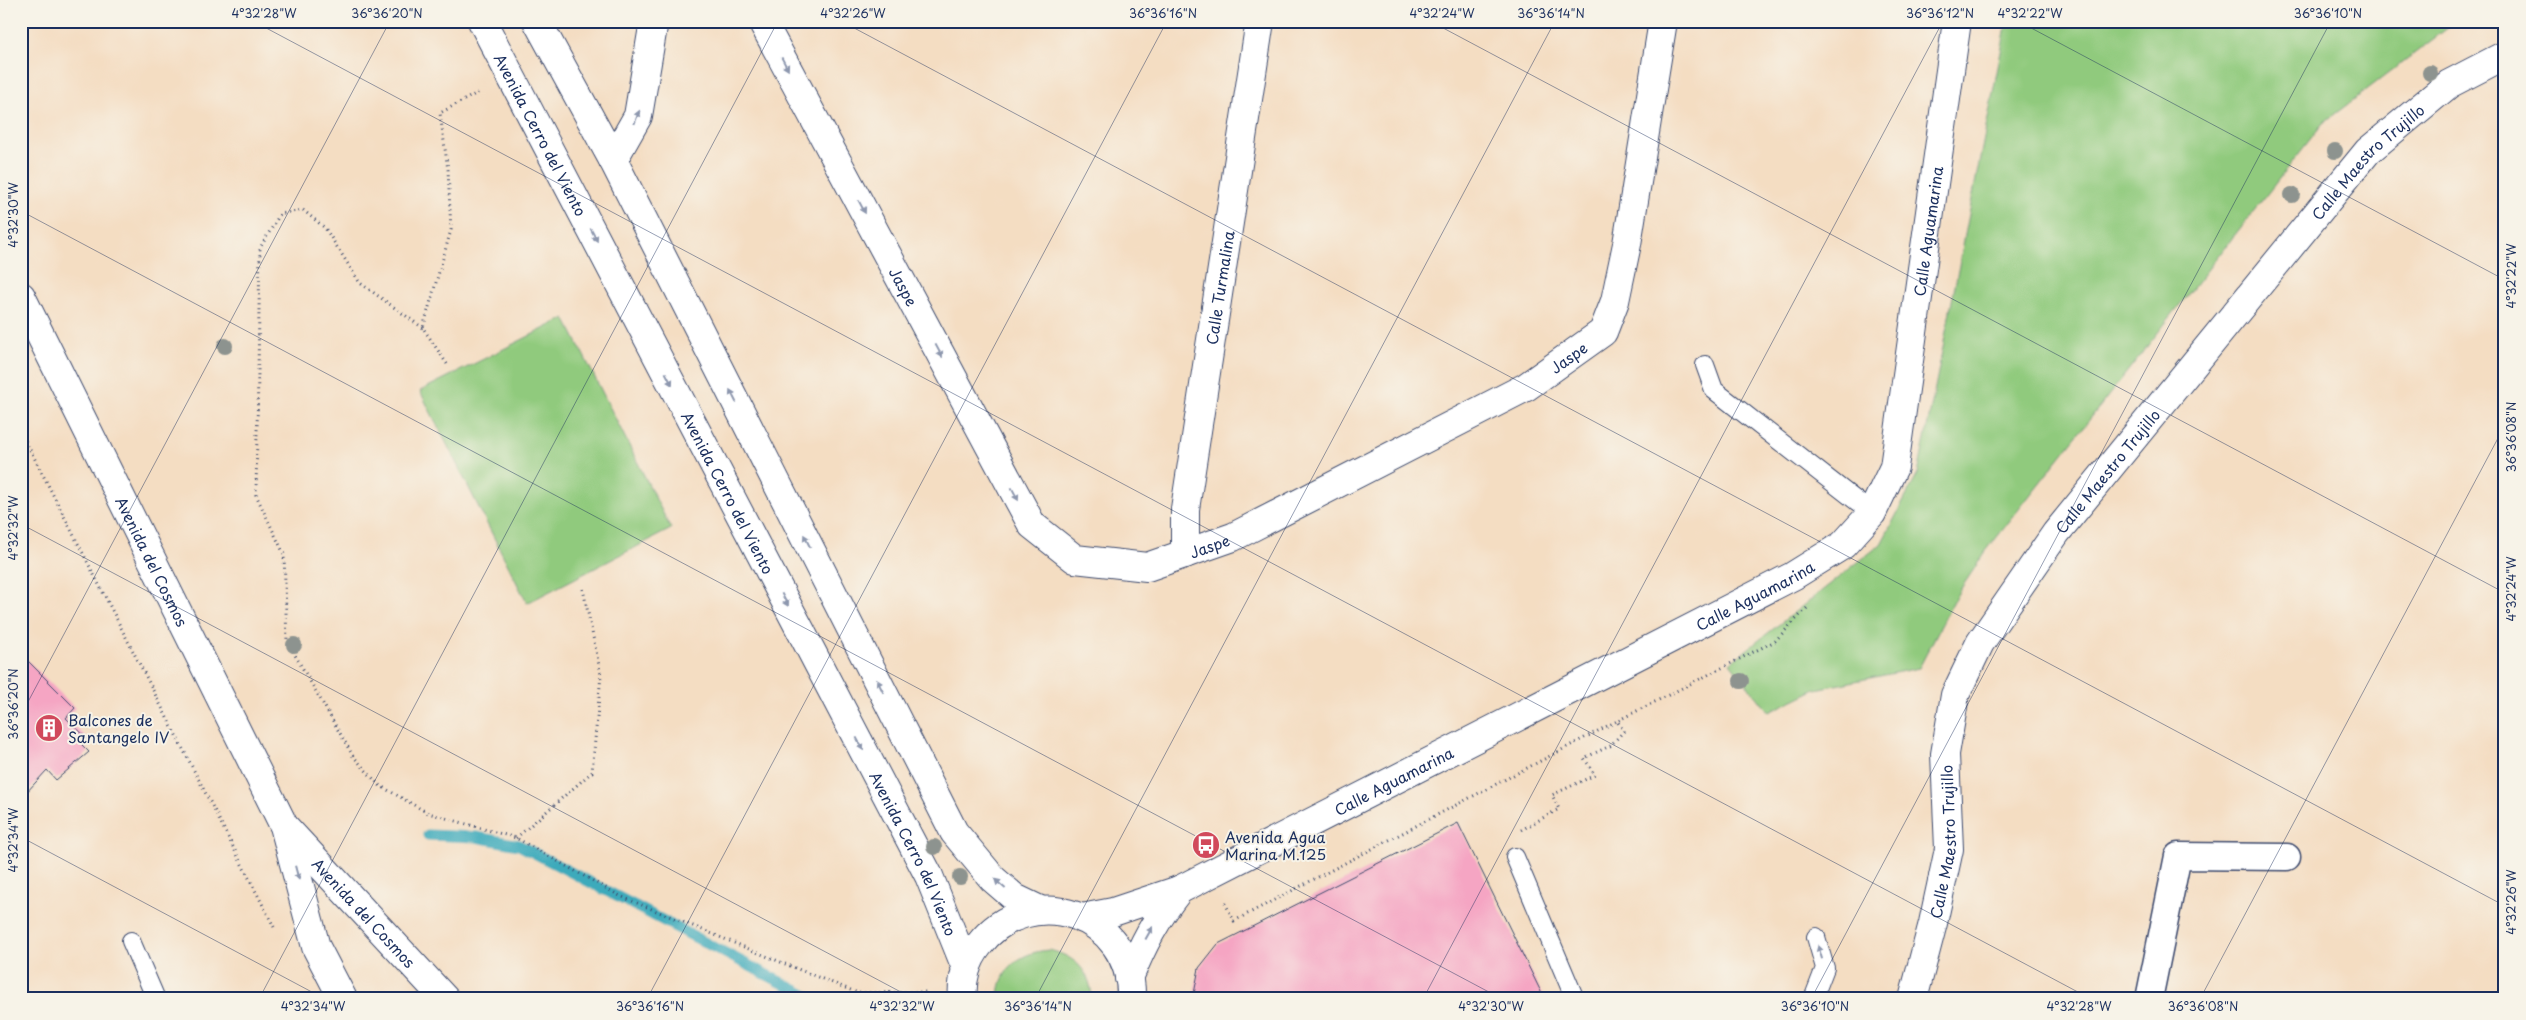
<svg xmlns="http://www.w3.org/2000/svg" width="2526" height="1020" font-family="'Playpen Sans',sans-serif">
	<rect width="100%" height="100%" fill="#f7f3e8"/>
	<filter id="ink" filterUnits="userSpaceOnUse"><feTurbulence type="fractalNoise" baseFrequency=".02" numOctaves="2"/><feDisplacementMap in="SourceGraphic" scale="10" xChannelSelector="R" yChannelSelector="G"/><feConvolveMatrix kernelMatrix="1 2 1 2 8 2 1 2 1" color-interpolation-filters="sRGB"/></filter>
	<filter id="wash" filterUnits="userSpaceOnUse"><feTurbulence type="fractalNoise" baseFrequency=".0096" numOctaves="4" result="noise"/><feDisplacementMap in="SourceGraphic" scale="20" xChannelSelector="R" yChannelSelector="G"/><feGaussianBlur stdDeviation="1.12" result="paint"/><feColorMatrix in="noise" values="0 0 0 0 0 0 0 0 0 0 0 0 0 0 0 0 0 1.4 0 .05"/><feComposite in="paint" operator="in"/></filter>
	<g filter="url(#wash)">
		<rect width="100%" height="100%" fill="#f4ddc2"/>
		<path fill="#90ca7d" stroke="#567c6e" d="M2007,21H2457L2323,123L1986,551L1958,593L1919,668L1816,689L1769,712L1730,663L1881,544L1918,474Z
			M565,318L671,529L527,603L420,391Z
			M1049,950C1075,956 1091,971 1092,999H999C999,968 1021,952 1049,950Z"/>
		<g fill="none" stroke-linecap="round" stroke-linejoin="round">
			<path stroke="#3caabb" stroke-width="11" d="M428,835L476,837L519,845L813,999"/>
		</g>
		<g id="blocks">
			<path fill="#f5a5c3" d="M21,654L75,708L66,718L88,739L82,745L89,752L56,780L47,770L25,794L21,790Z
				M1458,823L1544,998L1193,999L1199,968L1218,944Z"/>
		</g>
	</g>
	<g filter="url(#ink)">
		<use href="#blocks" fill-opacity="0" stroke="#3c496d" stroke-width="1"/>
		<g fill="none" stroke-linecap="round" stroke-linejoin="round">
			<defs>
				<path id="service" d="M1705,365L1714,390L1872,513
					M1515,857L1575,999
					M131,941L156,999
					M1813,999L1825,968L1816,937"/>
				<path id="pedestrian" d="M2149,999L2178,856L2287,857"/>
				<g id="minor">
					<path id="s1" d="M482,21L929,876L966,968"/>
					<path d="M537,21L613,160L954,832L993,879L1015,898L1040,910"/>
					<path id="s2" d="M762,21L1032,525L1075,559L1147,567L1233,537L1526,387L1603,332L1615,301L1627,244L1663,21"/>
					<path d="M613,160L638,116L654,21"/>
					<path id="s3" d="M1185,554V509L1260,21"/>
					<path id="s4" d="M1082,918L1113,912L1179,890L1793,576L1843,545L1872,513L1894,467L1957,21"/>
					<path d="M1129,978C1143,944 1156,919 1179,890"/>
					<path d="M963,999C961,980 967,960 979,945C1029,879 1134,914 1131,999"/>
					<path id="s5" d="M1913,999L1933,923L1949,849L1945,754L1955,695L1980,643L2056,533L2368,151L2449,84L2505,55"/>
				</g>
				<g id="tertiary">
					<path id="s6" d="M21,296L284,826L316,947L343,999"/>
					<path id="s7" d="M286,828L445,999"/>
				</g>
			</defs>
			<use href="#service" stroke="#3c496d" stroke-width="20"/>
			<use href="#pedestrian" stroke="#3c496d" stroke-width="29"/>
			<use href="#minor" stroke="#3c496d" stroke-width="30"/>
			<use href="#tertiary" stroke="#3c496d" stroke-width="30"/>
			<path stroke="#3c496d" stroke-width="3" stroke-dasharray="1 4" stroke-linecap="butt" d="M423,328L360,283L325,228L303,210L280,214L260,248L256,495L284,554L287,641L353,756L379,785L428,813L516,838L620,896L800,970L858,993L929,992
				M447,364L423,328L451,230L448,170L440,113L481,91
				M21,432L274,927
				M1521,830L1559,809L1552,795L1595,775L1584,758L1610,746L1624,731L1617,721L1775,641L1808,607
				M516,838L592,772L601,675L583,589
				M1225,903L1234,921L1617,721"/>
			<use href="#service" stroke="#fff" stroke-width="18"/>
			<use href="#pedestrian" stroke="#fff" stroke-width="26"/>
			<use href="#minor" stroke="#fff" stroke-width="28"/>
			<use href="#tertiary" stroke="#fff" stroke-width="28"/>
		</g>
		<g fill="#8d938f">
			<circle cx="2430" cy="73" r="8"/>
			<circle cx="2335" cy="151" r="8"/>
			<circle cx="2292" cy="195" r="8"/>
			<circle cx="225" cy="346" r="8"/>
			<circle cx="294" cy="645" r="8"/>
			<circle cx="1741" cy="681" r="8"/>
			<circle cx="934" cy="847" r="8"/>
			<circle cx="960" cy="877" r="8"/>
		</g>
		<defs><path id="oneway-solid" d="M-6-.8H1V-3.2L6.5 0L1 3.2V.8H-6Z" transform="scale(1.25)"/></defs>
		<g fill="#8d97ae">
			<use href="#oneway-solid" transform="translate(785 64) rotate(62)"/>
			<use href="#oneway-solid" transform="translate(637 117) rotate(-69)"/>
			<use href="#oneway-solid" transform="translate(862 207) rotate(62)"/>
			<use href="#oneway-solid" transform="translate(594 235) rotate(62)"/>
			<use href="#oneway-solid" transform="translate(939 351) rotate(62)"/>
			<use href="#oneway-solid" transform="translate(669 379) rotate(62)"/>
			<use href="#oneway-solid" transform="translate(733 396) rotate(-117)"/>
			<use href="#oneway-solid" transform="translate(1015 494) rotate(62)"/>
			<use href="#oneway-solid" transform="translate(807 541) rotate(-117)"/>
			<use href="#oneway-solid" transform="translate(785 600) rotate(62)"/>
			<use href="#oneway-solid" transform="translate(880 686) rotate(-117)"/>
			<use href="#oneway-solid" transform="translate(860 744) rotate(62)"/>
			<use href="#oneway-solid" transform="translate(297 873) rotate(75)"/>
			<use href="#oneway-solid" transform="translate(1000 884) rotate(-138)"/>
			<use href="#oneway-solid" transform="translate(1149 933) rotate(-61)"/>
			<use href="#oneway-solid" transform="translate(1820 952) rotate(-106)"/>
		</g>
	</g>
	<path fill="none" stroke="#1b2f5e" stroke-width="1" stroke-opacity="0.45" d="M253,21L2091,999M841,21L2505,906M1430,21L2505,593M2018,21L2505,280M21,211L1502,999M21,524L914,999M21,715L390,21M21,837L325,999M259,999L778,21M647,999L1167,21M1035,999L1555,21M1423,999L1943,21M1811,999L2331,21M2200,999L2505,425"/>
	<defs>
		<symbol id="building-disc" viewBox="-11 -11 22 22"><circle r="9.5" fill="#d1495b" stroke="#f7f3e8"/><path d="M-4-6H4V6H1V3H-1V6H-4ZM-2.5-4.3h1.7v1.8h-1.7ZM.8-4.3h1.7v1.8H.8ZM-2.5-1h1.7V.8h-1.7ZM.8-1h1.7V.8H.8Z" fill="#fff"/></symbol>
		<symbol id="bus-disc" viewBox="-11 -11 22 22"><circle r="9.5" fill="#d1495b" stroke="#f7f3e8"/><path d="M-5-6H5V4H4V6H2V4H-2V6H-4V4H-5ZM-3.5-4V0h7V-4ZM-3.5 1.2v1.5H-2V1.2ZM2 1.2v1.5H3.5V1.2Z" fill="#fff"/></symbol>
	</defs>
	<g fill-rule="evenodd">
		<use href="#building-disc" x="33" y="712" width="32" height="32"/>
		<use href="#bus-disc" x="1190" y="829" width="32" height="32"/>
	</g>
	<g text-anchor="middle" dominant-baseline="central" stroke-width="4" stroke-linejoin="round" paint-order="stroke">
		<g font-size="15" fill="#1b2f5e" stroke="#f7f3e8">
			<text stroke="none"><textPath href="#s1" startOffset="128">Avenida Cerro del Viento</textPath></text>
			<text stroke="none"><textPath href="#s5" startOffset="986">Calle Maestro Trujillo</textPath></text>
			<text stroke="none"><textPath href="#s4" startOffset="1182">Calle Aguamarina</textPath></text>
			<text stroke="none"><textPath href="#s2" startOffset="301">Jaspe</textPath></text>
			<text stroke="none"><textPath href="#s3" startOffset="269">Calle Turmalina</textPath></text>
			<text stroke="none"><textPath href="#s2" startOffset="1171">Jaspe</textPath></text>
			<text stroke="none"><textPath href="#s5" startOffset="581">Calle Maestro Trujillo</textPath></text>
			<text stroke="none"><textPath href="#s1" startOffset="532">Avenida Cerro del Viento</textPath></text>
			<text stroke="none"><textPath href="#s2" startOffset="765">Jaspe</textPath></text>
			<text stroke="none"><textPath href="#s6" startOffset="296">Avenida del Cosmos</textPath></text>
			<text stroke="none"><textPath href="#s4" startOffset="748">Calle Aguamarina</textPath></text>
			<text stroke="none"><textPath href="#s4" startOffset="342">Calle Aguamarina</textPath></text>
			<text stroke="none"><textPath href="#s5" startOffset="161">Calle Maestro Trujillo</textPath></text>
			<text stroke="none"><textPath href="#s1" startOffset="938">Avenida Cerro del Viento</textPath></text>
			<text stroke="none"><textPath href="#s7" startOffset="115">Avenida del Cosmos</textPath></text>
		</g>
		<g font-size="15" fill="#1b2f5e" stroke="#f7f3e8" text-anchor="start">
			<text x="68" y="719">Balcones de<tspan x="68" dy="17">Santangelo IV</tspan></text>
			<text x="1225" y="836">Avenida Agua<tspan x="1225" dy="17">Marina M.125</tspan></text>
		</g>
	</g>
	<rect width="2526" height="1020" fill="none" stroke="#f7f3e8" stroke-width="55"/>
	<rect x="28" y="28" width="2470" height="964" fill="none" stroke="#1b2f5e" stroke-width="2"/>
	<g font-size="12" text-anchor="middle" fill="#1b2f5e">
		<text x="264" y="18">4°32'28"W</text>
		<text x="387" y="18">36°36'20"N</text>
		<text x="853" y="18">4°32'26"W</text>
		<text x="1163" y="18">36°36'16"N</text>
		<text x="1442" y="18">4°32'24"W</text>
		<text x="1551" y="18">36°36'14"N</text>
		<text x="1940" y="18">36°36'12"N</text>
		<text x="2030" y="18">4°32'22"W</text>
		<text x="2328" y="18">36°36'10"N</text>
		<text transform="translate(14 215) rotate(-90)" y="4">4°32'30"W</text>
		<text transform="translate(2512 276) rotate(-90)" y="4">4°32'22"W</text>
		<text transform="translate(2512 437) rotate(-90)" y="4">36°36'08"N</text>
		<text transform="translate(14 528) rotate(-90)" y="4">4°32'32"W</text>
		<text transform="translate(2512 589) rotate(-90)" y="4">4°32'24"W</text>
		<text transform="translate(14 704) rotate(-90)" y="4">36°36'20"N</text>
		<text transform="translate(14 840) rotate(-90)" y="4">4°32'34"W</text>
		<text transform="translate(2512 902) rotate(-90)" y="4">4°32'26"W</text>
		<text x="313" y="1011">4°32'34"W</text>
		<text x="650" y="1011">36°36'16"N</text>
		<text x="902" y="1011">4°32'32"W</text>
		<text x="1038" y="1011">36°36'14"N</text>
		<text x="1491" y="1011">4°32'30"W</text>
		<text x="1815" y="1011">36°36'10"N</text>
		<text x="2079" y="1011">4°32'28"W</text>
		<text x="2203" y="1011">36°36'08"N</text>
	</g>
</svg>
